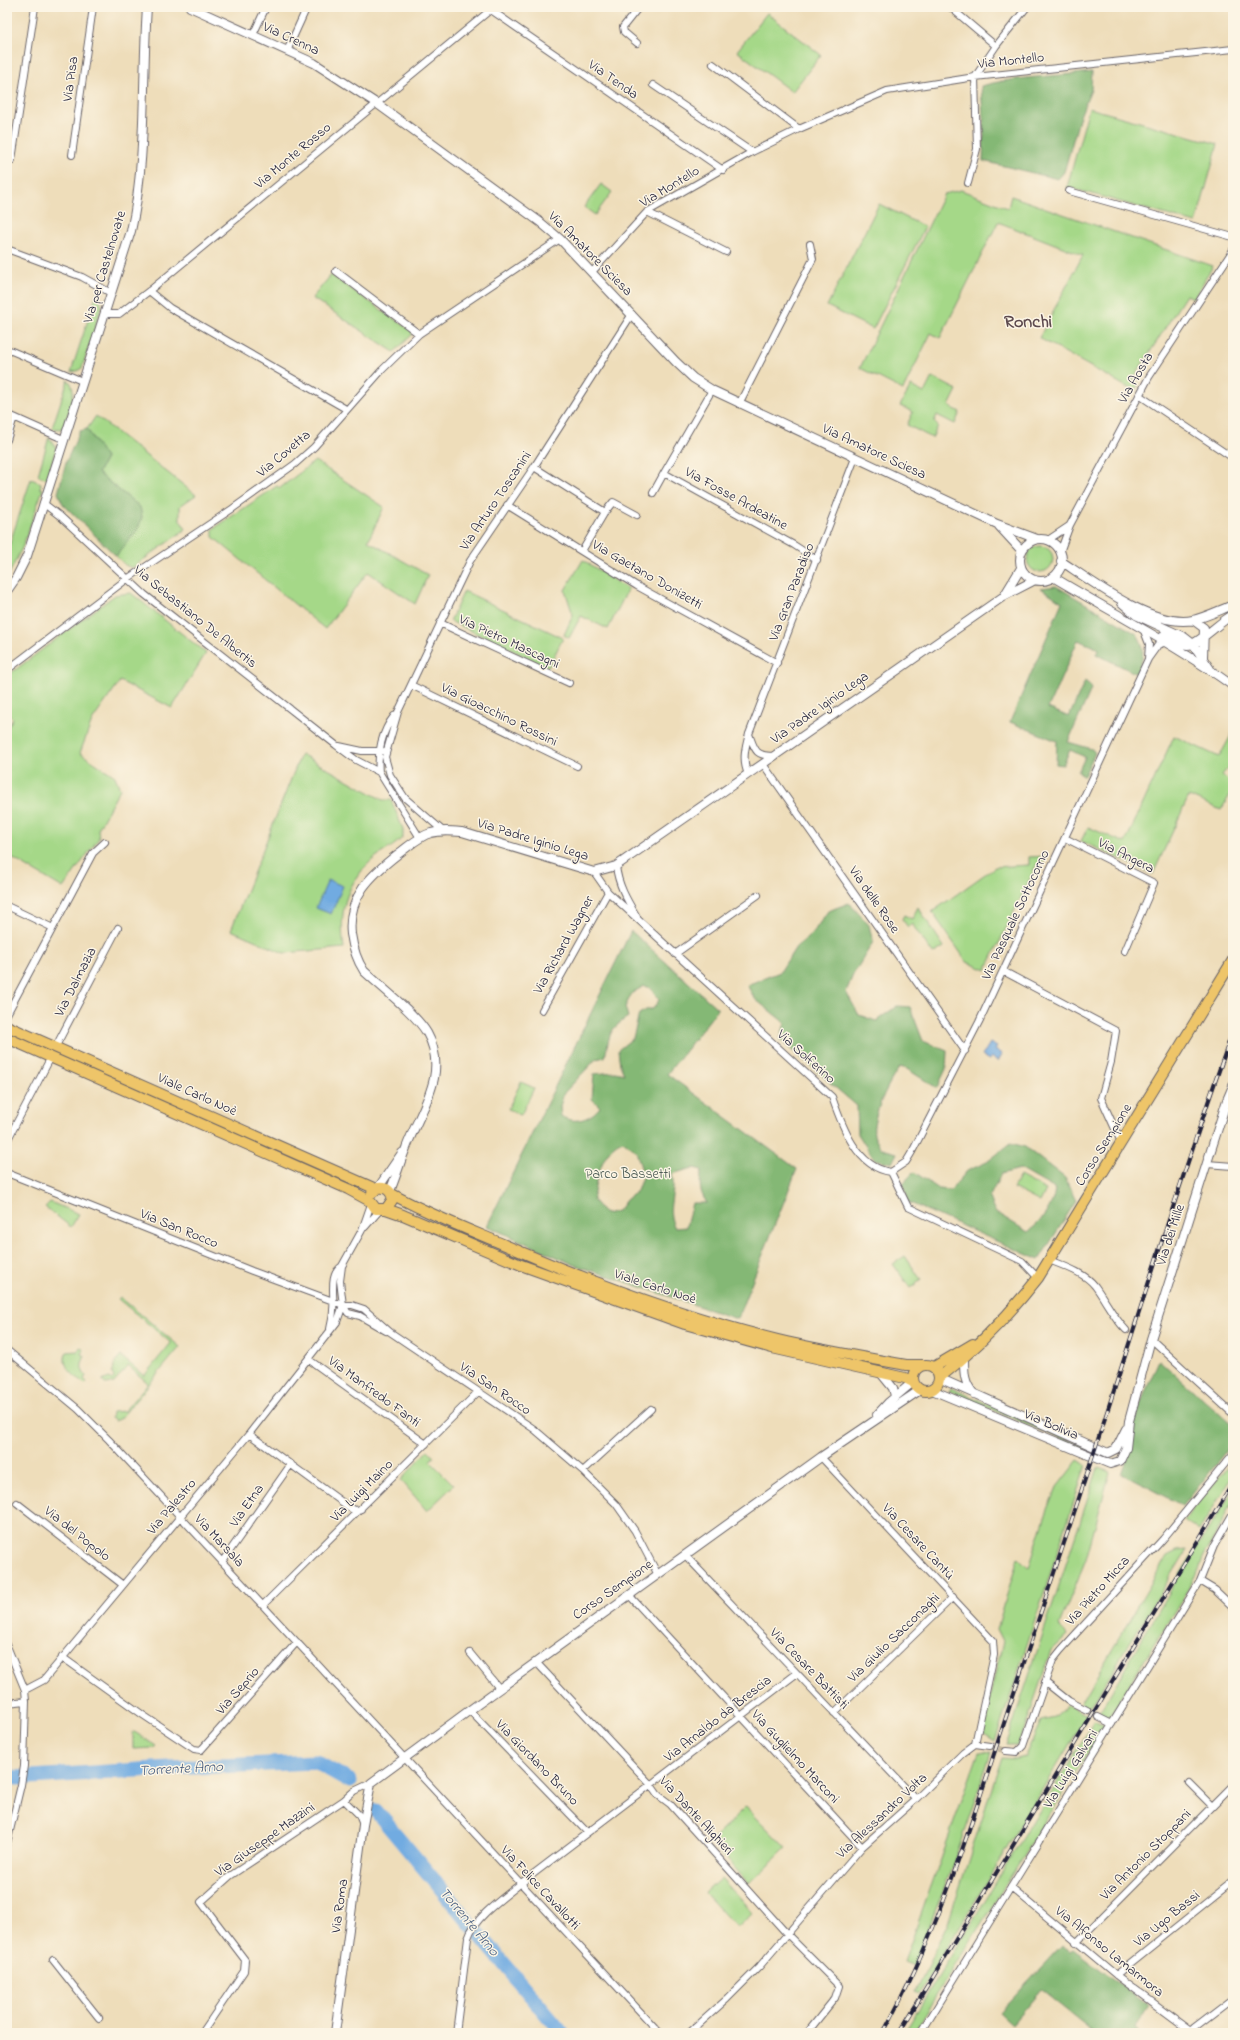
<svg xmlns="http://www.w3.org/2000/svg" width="1240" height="2040" font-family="'Indie Flower',sans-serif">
	<rect width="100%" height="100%" fill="#fcf5e5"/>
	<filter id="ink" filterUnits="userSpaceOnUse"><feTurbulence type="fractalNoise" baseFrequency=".025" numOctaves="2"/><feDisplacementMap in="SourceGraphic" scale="8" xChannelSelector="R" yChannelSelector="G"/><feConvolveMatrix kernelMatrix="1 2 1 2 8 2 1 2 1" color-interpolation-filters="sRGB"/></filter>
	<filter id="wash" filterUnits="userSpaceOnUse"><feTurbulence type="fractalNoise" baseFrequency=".012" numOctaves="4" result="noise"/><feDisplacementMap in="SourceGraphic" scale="16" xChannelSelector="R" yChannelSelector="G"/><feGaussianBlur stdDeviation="0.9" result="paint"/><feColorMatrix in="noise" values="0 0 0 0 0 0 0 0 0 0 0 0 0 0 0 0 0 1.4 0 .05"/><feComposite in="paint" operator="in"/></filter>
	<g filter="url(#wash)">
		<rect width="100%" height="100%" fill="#eeddba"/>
		<path fill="#a5d888" stroke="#647d62" d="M767,13L821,55L792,92L737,51Z
			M1089,108L1218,144L1196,223L1067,187Z
			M601,184L612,192L595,215L584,207Z
			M961,190L1008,208L1011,196L1213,266L1194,298L1186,295L1133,379L1139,384L1134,391L1039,338L1083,255L998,222L940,338L931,333L903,390L860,368L944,194Z
			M879,204L925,227L873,329L827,306Z
			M331,275L412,331V335L394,352L312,298Z
			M97,292L102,306L82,368L77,371L71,372Z
			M932,377L957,390L949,406L960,412L955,424L937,415L934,422L938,426L932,438L907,425L913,412L900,406L911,386L924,393Z
			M68,380C80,390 67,415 63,428L59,429L52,428Z
			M96,416L196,495L180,506V520L186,529L132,568L125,565L116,556L138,529L142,517L140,507L98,473L106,458L87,429Z
			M49,437L56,448L47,479L38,475Z
			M315,461L384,507L368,541L428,575L415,604L368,572L325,629L213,537V529L277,486L280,488Z
			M31,479L41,483L40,488L43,489L23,546L7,578V552Z
			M1027 559a13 13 0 1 1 26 0a13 13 0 1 1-26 0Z
			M583,560L628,589L608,629L581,616L569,638L564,635L573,615L565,590Z
			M464,591L563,638L549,666H545L450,621Z
			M131,593L206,653L172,708L120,681L92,721L80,753L115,776L120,789L98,829L99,838L63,888L7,855V728L13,719L7,713V676L115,595Z
			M1233,732V762L1222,775L1233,784V790L1221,810L1189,796L1153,874L1081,841L1088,827L1125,843L1174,736L1219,757Z
			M301,754L383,800H391L403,829V837C394,847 381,852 371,861C344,887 339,913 344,948L284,953L231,930Z
			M1046,856V861L1037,864L986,970L967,962L932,912L995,867L1029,865V857Z
			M918,907L944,947L933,954L912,924L908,927L902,919L904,915L912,919Z
			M521,1082L534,1088L521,1115L508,1109Z
			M1020,1176L1046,1190L1040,1202L1013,1188Z
			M50,1202L79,1214L71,1227L45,1207Z
			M905,1256L921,1280L910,1288L893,1264Z
			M120,1297L180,1347L120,1419L115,1421L111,1418L112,1412L124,1411L148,1383L128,1366L114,1383L105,1384L102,1381L109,1378L112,1380L114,1377L112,1374L115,1363L121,1356L144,1376L171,1343L118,1299Z
			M80,1347L84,1350L82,1354L85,1356C81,1364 80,1369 86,1376L84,1379L87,1382L85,1384C76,1377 59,1366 67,1352L78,1351Z
			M951,1388L1090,1449L1089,1451L949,1391Z
			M428,1450L434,1456L430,1461L454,1485L427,1511L401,1480Z
			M1078,1460L1086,1465L995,1742L981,1733L1003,1641L997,1629L1018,1557L1029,1568L1045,1517L1057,1487Z
			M1233,1460V1475L1199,1531L1184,1520Z
			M1098,1468L1110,1472L1086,1559L1059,1626L1068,1635L1051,1651L1019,1745H1006Z
			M1233,1490V1502L1203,1558L1196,1576L1109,1718L1099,1713L1179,1576Z
			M1187,1550L1092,1704L1090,1709L1081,1703L1167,1556L1177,1551Z
			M1067,1705L1086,1715L1083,1722L919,1994L915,1992L948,1923L1002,1757L1017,1758L1025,1756L1041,1721L1055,1718Z
			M1095,1720L1105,1725L913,2033H904Z
			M133,1731L156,1746L154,1748L133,1749Z
			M979,1752L991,1753L951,1870L914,1966L904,1962Z
			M746,1807L786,1848L749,1884L711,1841Z
			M721,1878L753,1913L737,1928L705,1893Z"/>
		<path fill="#84b874" stroke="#536d58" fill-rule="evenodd" d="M1092,72L1091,90L1080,116L1064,172L1058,179L983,161L984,131L981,86C1017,76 1054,77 1092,72Z
			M87,429L106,458L98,473L140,507L142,517L138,529L116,556L63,504L58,493L66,462L80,431Z
			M1056,586L1137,634C1147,650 1142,658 1137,674L1096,654L1099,649L1078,640L1048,708L1069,717L1085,681L1092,687L1068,742L1092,749L1095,753L1084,776L1078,772L1085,757L1070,750L1063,765L1056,764L1057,741L1010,722L1062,602L1041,588Z
			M849,903L869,925L873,942L853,975L846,992L859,1015L876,1021L897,1006L910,1007L923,1041L947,1051L946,1069L937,1088L907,1069L900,1067C889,1081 871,1117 874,1135C875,1139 879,1145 882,1149L897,1153L892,1163L874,1159L858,1134L857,1106L780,1040L785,1023L755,999L747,985L780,972L796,947L812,934L828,911Z
			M631,931L718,1009L667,1074L797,1169L737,1319L575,1265L487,1226ZM644,986L650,988L659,1000L653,1009H648L639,1014L633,1038L618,1050L620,1065L624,1074L615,1072L594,1074L592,1099L600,1107C591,1119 574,1125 561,1116L560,1106L564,1093L596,1059L605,1057C610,1035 608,1030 628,1017L625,1007L632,993ZM623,1141L636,1151L643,1174L637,1191L626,1200L618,1211L605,1214L593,1200C595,1181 603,1147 623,1141ZM693,1168L702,1170C699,1184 699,1191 707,1203H692L686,1227L675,1228C664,1208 677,1194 672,1174Z
			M1011,1143L1025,1147L1065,1178L1076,1201L1039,1260L908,1202L903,1183L914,1172L939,1189L951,1190L967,1171L987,1162ZM1020,1169L1055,1189C1053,1207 1042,1221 1028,1232L995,1212L989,1198L1001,1174Z
			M1159,1360L1233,1426V1443L1183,1506L1122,1474L1127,1460L1132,1423Z
			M1062,1945L1070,1951L1073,1949L1149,2006L1135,2028L1139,2033H1095L1041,1990L1012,2024L999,2012Z"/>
		<path fill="#71abe1" stroke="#4a668e" d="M328,880L343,886L331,914L316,908Z
			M990,1043L997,1047L995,1050L1002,1054L998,1061L991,1057L989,1060L982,1056Z"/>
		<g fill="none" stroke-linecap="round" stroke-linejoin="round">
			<path stroke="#71abe1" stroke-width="15" d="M7,1775L16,1778L169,1768L316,1762L350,1781
				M376,1811L562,2033"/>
		</g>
	</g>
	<g filter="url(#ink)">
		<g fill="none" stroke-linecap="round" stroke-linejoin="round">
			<path stroke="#c5b8a1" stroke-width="6" stroke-dasharray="6 3" stroke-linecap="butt" d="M1087,1710L1098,1717
				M990,1746L1006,1751"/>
			<defs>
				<path id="minor" d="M950,7L996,46
					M491,10L723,170
					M253,35L266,7
					M637,43L624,32L623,27L639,7
					M287,51L307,7
					M713,64L799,129
					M653,85L752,152
					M72,155L93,7
					M12,160L35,7
					M968,183L977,149L975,77L996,46L1027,7
					M1069,191L1233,237
					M647,212L726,252
					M7,249L82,277L111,293
					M336,271L419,334
					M592,272L647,212L752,152L799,129L887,91L975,77L1233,49
					M149,291L170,308L346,409
					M104,314H119L149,291L494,7
					M7,349L82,381
					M712,390L664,473L794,545L817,560
					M1139,395L1233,458
					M739,404L813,259L810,244
					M7,414L63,439
					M7,440L14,417
					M534,467L605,512L582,551
					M653,493L664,473
					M43,503L60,516L144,594L336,745L356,760L379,772
					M507,505L637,586L777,663
					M605,512L613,502L637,515
					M1048,540L1069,526
					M1060,552L1070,525L1149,377L1233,250
					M440,623L569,683
					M1144,631L1149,644L1148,659
					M7,670L127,579L232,509L295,464L314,447L382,370L419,334L560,239
					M411,685L577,766
					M394,716C382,731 377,753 379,772L420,838
					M749,734C755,750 755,756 774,756
					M339,746L362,751H383
					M763,764L965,1051
					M748,774C742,761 745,748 749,734L855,458
					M443,831L405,798L390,775L385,757L398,712L470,561L534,467L632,314
					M1065,838L1154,883L1125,951
					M616,866C618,885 627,900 637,917
					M594,872L608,892L832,1097C842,1126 857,1168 891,1172L908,1207L1022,1261L1038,1278
					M7,906L53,928
					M675,954L758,895
					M1003,971L1116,1031L1111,1062L1101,1098L1121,1142
					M542,1010L608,892
					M7,1014L93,853L105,842
					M55,1048L118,928
					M7,1141L51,1057
					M1207,1164L1233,1166
					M891,1172L906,1162L912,1152L979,1022L1148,659L1158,645L1167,642
					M7,1173L252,1271L333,1301L343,1305L348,1313L360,1316L386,1331
					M365,1227L380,1210
					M1049,1260C1064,1266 1085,1273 1095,1286C1106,1301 1113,1317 1126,1330
					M343,1305H352L364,1309L390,1332L534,1429L583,1471L616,1504L635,1531L658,1575
					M330,1329C331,1323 333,1317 333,1310C335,1296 328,1275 342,1266
					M1151,1339L1233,1414
					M7,1350L78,1409L109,1440L660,2033
					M308,1359L426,1444
					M249,1434L353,1510L361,1509
					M583,1471L651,1409
					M17,1503L123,1585
					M685,1555L916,1799
					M222,1562L291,1464
					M1200,1581L1215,1590L1233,1607
					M629,1595L862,1847
					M263,1605L478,1392
					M7,1646L25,1690L26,1701L24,1766L21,1785L7,1843
					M470,1653L499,1688
					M62,1657L143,1715L194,1749L201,1750L297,1642
					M536,1662L651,1785L658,1795L670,1804L787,1934L839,1986L835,1998L807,2033
					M1045,1682L1069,1701L1087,1710
					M25,1690L44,1680L249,1434L337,1322L343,1305L340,1281L342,1266L362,1230L371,1204
					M7,1703L26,1701
					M469,1710L587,1832
					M834,1713L953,1597
					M1098,1717L1112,1724
					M975,1744L990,1746
					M1006,1751L1017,1752L1023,1746L1053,1660L1061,1650L1163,1539L1233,1454
					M1189,1783L1212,1806
					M344,1800L359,1815L363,1825
					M1011,1887L1116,1975L1194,2033
					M1076,1943L1233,1785
					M53,1960L99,2018
					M1116,1975L1233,1881
					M1191,2031L1233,1999
					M202,2033L244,1971L245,1960L201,1902L230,1876L344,1800L354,1791L371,1783
					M456,2033L468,1938C474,1918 504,1897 520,1884L796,1674
					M689,2033L727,1999L759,1967L862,1847L916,1799L963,1753L975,1744L994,1655L993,1641L821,1457
					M921,2033L1200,1581L1214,1546L1233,1513"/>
				<path id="tertiary" d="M190,7L314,63L376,103L540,222L560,239L676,362L693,378L712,390L997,524L1037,539
					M999,526L1022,551
					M1020 560a21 21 0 1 1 42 0a21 21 0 1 1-42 0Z
					M1061,561C1094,583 1153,628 1193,620C1206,617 1220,610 1233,605
					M1053,577C1113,613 1176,645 1233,686
					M7,591L16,578L27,556L131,231C147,162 142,79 147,7
					M1004,596L1021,568
					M1122,603L1136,615L1184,637L1193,644L1210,669
					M1193,620L1204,628L1203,657
					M1164,635C1171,638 1180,645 1187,645C1197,646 1221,620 1233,615
					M378,1188L402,1153
					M390,1191C396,1177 400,1162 406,1148C420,1110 450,1074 427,1033C416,1014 381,987 364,971C356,959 353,948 351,934C347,897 371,875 398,854C408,847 419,836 431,833C441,830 451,831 462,832L594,872L616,866L1004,596L1035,580
					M964,1359C964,1373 964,1383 974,1394
					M880,1372L893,1388L895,1396
					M939,1378L1108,1453L1116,1449L1126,1429
					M932,1390L1110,1464L1120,1461L1126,1448L1129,1421L1151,1339L1227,1100L1233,1086
					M877,1415L889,1402L913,1382
					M335,2033L363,1825L371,1783L474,1707L821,1457L920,1390"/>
				<path id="primary" d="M7,1026L376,1189
					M7,1038L348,1189L370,1201L376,1209H386L403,1215L521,1265L685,1324L772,1348L905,1378L913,1382
					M372,1193L378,1188C387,1187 391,1191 393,1199L386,1209
					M392,1194C428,1214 467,1229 505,1245C593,1283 685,1317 778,1340C820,1350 863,1357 906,1365H922
					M913 1378a13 13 0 1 1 26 0a13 13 0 1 1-26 0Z
					M934,1367L973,1344
					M939,1378C976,1349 1009,1315 1038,1278L1233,960"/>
			</defs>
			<use href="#minor" stroke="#696367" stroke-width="8"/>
			<use href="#tertiary" stroke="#696367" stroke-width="10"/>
			<use href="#primary" stroke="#696367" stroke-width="12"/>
			<use href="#minor" stroke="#fff" stroke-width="6"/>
			<use href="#tertiary" stroke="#fff" stroke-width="8"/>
			<use href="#primary" stroke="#eec569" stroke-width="10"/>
			<defs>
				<path id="rail" d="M883,2033C943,1926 976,1806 1015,1690C1039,1616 1065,1542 1089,1467C1137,1322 1181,1175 1233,1031
					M899,2033L1233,1483"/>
			</defs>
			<use href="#rail" stroke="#22223b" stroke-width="4"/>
			<use href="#rail" stroke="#fcf5e5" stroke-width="2.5" stroke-dasharray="8" stroke-linecap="butt"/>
		</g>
	</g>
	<g text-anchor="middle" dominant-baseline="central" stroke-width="3" stroke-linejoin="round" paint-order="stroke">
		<g font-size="14" fill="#22223b" stroke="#fcf5e5">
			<text transform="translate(291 39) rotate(25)">Via Crenna</text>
			<text transform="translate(1011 61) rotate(-6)">Via Montello</text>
			<text transform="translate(71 79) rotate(-82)">Via Pisa</text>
			<text transform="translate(613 80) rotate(35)">Via Tenda</text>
			<text transform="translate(293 156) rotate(-40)">Via Monte Rosso</text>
			<text transform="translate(670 187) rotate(-31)">Via Montello</text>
			<text transform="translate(590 254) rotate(45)">Via Amatore Sciesa</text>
			<text transform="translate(105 267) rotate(-73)">Via per Castelnovate</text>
			<text transform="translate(1136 378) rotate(-60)">Via Aosta</text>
			<text transform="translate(874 452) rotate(25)">Via Amatore Sciesa</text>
			<text transform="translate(284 454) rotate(-40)">Via Covetta</text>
			<text transform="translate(736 499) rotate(29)">Via Fosse Ardeatine</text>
			<text transform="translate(496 501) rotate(-56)">Via Arturo Toscanini</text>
			<text transform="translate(647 575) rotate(30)">Via Gaetano Donizetti</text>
			<text transform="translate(792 592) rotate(-69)">Via Gran Paradiso</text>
			<text transform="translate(195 617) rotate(39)">Via Sebastiano De Albertis</text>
			<text transform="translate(509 642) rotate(25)">Via Pietro Mascagni</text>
			<text transform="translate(820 708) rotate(-35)">Via Padre Iginio Lega</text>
			<text transform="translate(499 715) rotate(26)">Via Gioacchino Rossini</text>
			<text transform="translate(533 840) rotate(17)">Via Padre Iginio Lega</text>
			<text transform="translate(1126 856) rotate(27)">Via Angera</text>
			<text transform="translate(874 900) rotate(55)">Via delle Rose</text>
			<text transform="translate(1016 915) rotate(-65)">Via Pasquale Sottocorno</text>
			<text transform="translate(564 945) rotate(-61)">Via Richard Wagner</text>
			<text transform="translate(76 982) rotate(-63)">Via Dalmazia</text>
			<text transform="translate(806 1057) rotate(42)">Via Solferino</text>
			<text transform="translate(197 1095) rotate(24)">Viale Carlo Noè</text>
			<text transform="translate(1104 1145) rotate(-58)">Corso Sempione</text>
			<text transform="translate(179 1229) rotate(22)">Via San Rocco</text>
			<text transform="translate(1171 1235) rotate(-72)">Via dei Mille</text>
			<text transform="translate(655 1287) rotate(18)">Viale Carlo Noè</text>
			<text transform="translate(495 1389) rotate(34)">Via San Rocco</text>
			<text transform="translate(374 1392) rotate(36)">Via Manfredo Fanti</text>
			<text transform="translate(1051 1425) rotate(23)">Via Bolivia</text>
			<text transform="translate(362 1491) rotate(-45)">Via Luigi Maino</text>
			<text transform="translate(247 1506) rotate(-55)">Via Etna</text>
			<text transform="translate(172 1507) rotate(-50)">Via Palestro</text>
			<text transform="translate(77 1534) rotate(38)">Via del Popolo</text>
			<text transform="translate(219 1541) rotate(47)">Via Marsala</text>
			<text transform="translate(918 1542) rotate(47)">Via Cesare Cantù</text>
			<text transform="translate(613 1590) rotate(-35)">Corso Sempione</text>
			<text transform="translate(1098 1591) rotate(-48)">Via Pietro Micca</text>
			<text transform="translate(894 1638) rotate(-44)">Via Giulio Sacconaghi</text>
			<text transform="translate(809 1669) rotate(46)">Via Cesare Battisti</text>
			<text transform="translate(238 1691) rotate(-49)">Via Seprio</text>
			<text transform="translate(718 1719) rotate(-38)">Via Arnaldo da Brescia</text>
			<text transform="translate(795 1757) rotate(47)">Via Guglielmo Marconi</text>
			<text transform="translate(537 1763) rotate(46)">Via Giordano Bruno</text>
			<text transform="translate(1071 1769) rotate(-58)">Via Luigi Galvani</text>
			<text transform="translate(696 1816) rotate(47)">Via Dante Alighieri</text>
			<text transform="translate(882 1816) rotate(-43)">Via Alessandro Volta</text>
			<text transform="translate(265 1840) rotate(-35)">Via Giuseppe Mazzini</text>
			<text transform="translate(1146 1855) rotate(-45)">Via Antonio Stoppani</text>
			<text transform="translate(540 1888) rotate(47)">Via Felice Cavallotti</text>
			<text transform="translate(340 1906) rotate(-82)">Via Roma</text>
			<text transform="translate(1167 1919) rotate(-39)">Via Ugo Bassi</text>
			<text transform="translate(1109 1952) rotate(39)">Via Alfonso Lamarmora</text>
		</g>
		<g font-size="14" fill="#495952" stroke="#fcf5e5">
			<text x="628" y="1174">Parco Bassetti</text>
		</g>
		<g font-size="15" font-style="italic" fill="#42597d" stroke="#fcf5e5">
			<text transform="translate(181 1769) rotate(-3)">Torrente Arno</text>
			<text transform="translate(469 1922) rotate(50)">Torrente Arno</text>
		</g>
		<g font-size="18" font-weight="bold" fill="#5e4b4f" stroke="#fcf5e5">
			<text x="1028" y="323">Ronchi</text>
		</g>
	</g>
	<rect width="1240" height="2040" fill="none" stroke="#fcf5e5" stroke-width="24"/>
</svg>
